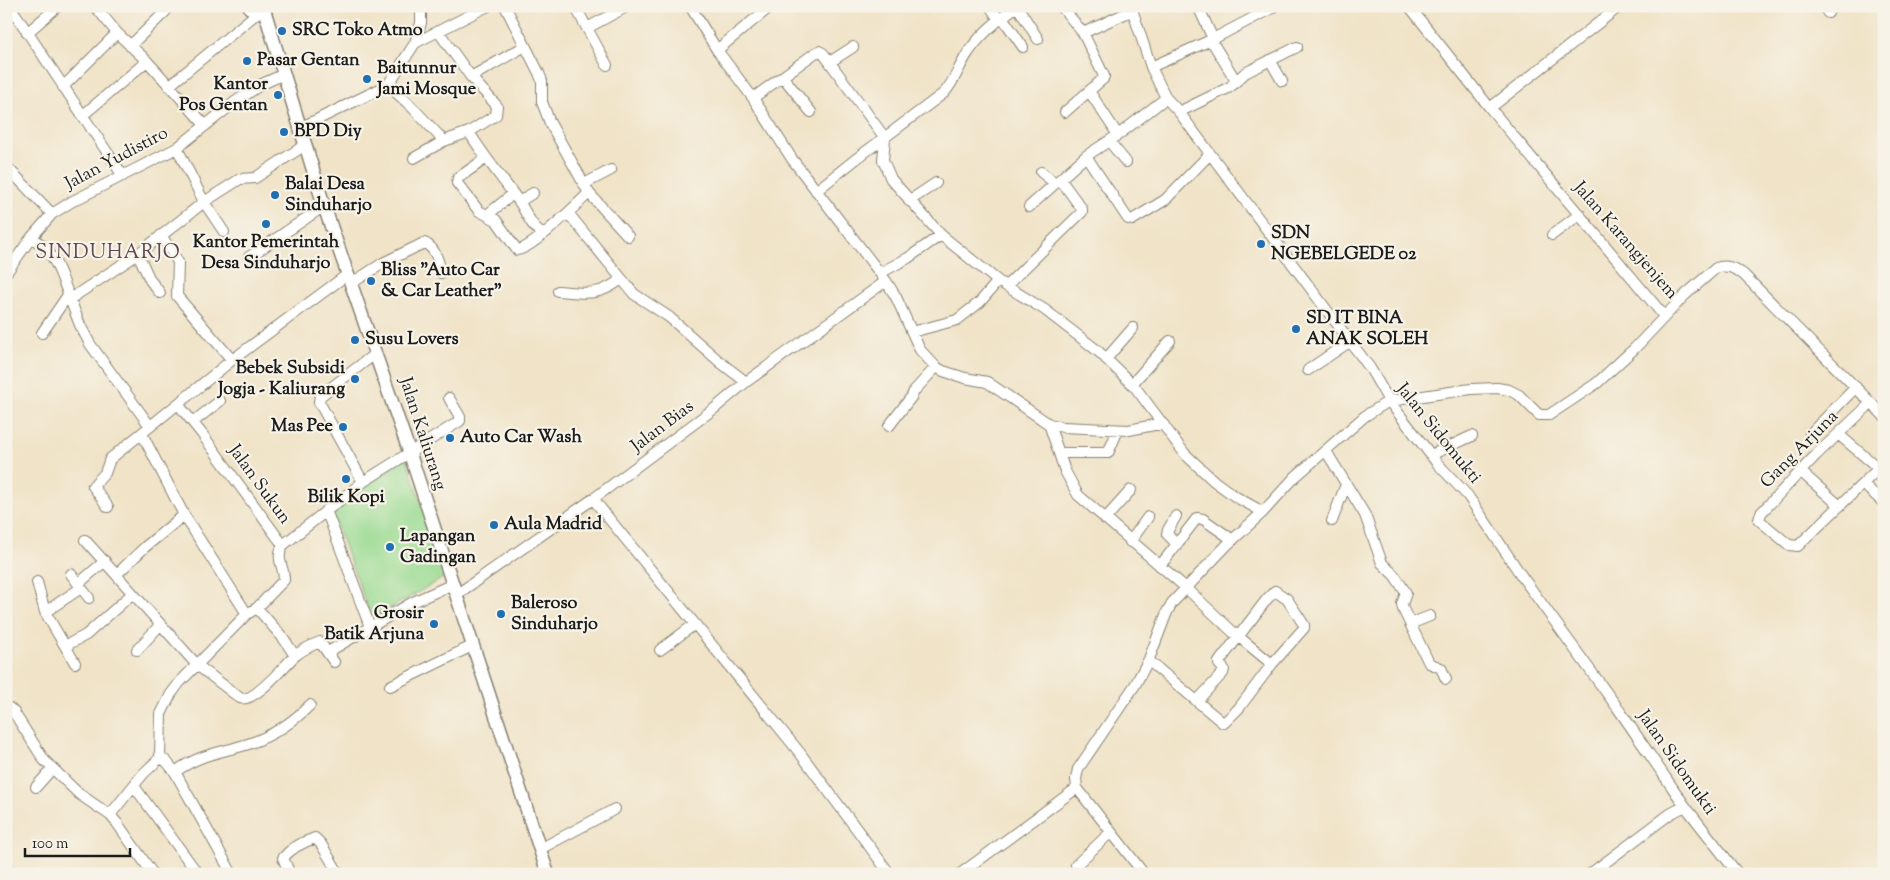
<svg xmlns="http://www.w3.org/2000/svg" width="1890" height="880" font-family="'Sorts Mill Goudy',serif">
	<rect width="100%" height="100%" fill="#f7f3e8"/>
	<filter id="ink" filterUnits="userSpaceOnUse"><feTurbulence type="fractalNoise" baseFrequency=".02" numOctaves="2"/><feDisplacementMap in="SourceGraphic" scale="10" xChannelSelector="R" yChannelSelector="G"/><feConvolveMatrix kernelMatrix="1 2 1 2 8 2 1 2 1" color-interpolation-filters="sRGB"/></filter>
	<filter id="wash" filterUnits="userSpaceOnUse"><feTurbulence type="fractalNoise" baseFrequency=".0096" numOctaves="4" result="noise"/><feDisplacementMap in="SourceGraphic" scale="20" xChannelSelector="R" yChannelSelector="G"/><feGaussianBlur stdDeviation="1.12" result="paint"/><feColorMatrix in="noise" values="0 0 0 0 0 0 0 0 0 0 0 0 0 0 0 0 0 1.4 0 .05"/><feComposite in="paint" operator="in"/></filter>
	<g filter="url(#wash)">
		<rect width="100%" height="100%" fill="#f0e3c7"/>
		<path fill="#99da90" stroke="#5a7b56" d="M406,457L446,576L372,619L331,511Z"/>
	</g>
	<g filter="url(#ink)">
		<g fill="none" stroke-linecap="round" stroke-linejoin="round">
			<defs>
				<path id="minor" d="M10,6L123,176
					M95,6L117,33L147,61L205,125
					M505,6L539,73L542,81V102L550,123L589,193L628,236
					M575,6L607,65
					M690,6L717,50L753,98L792,159L886,281L896,297L920,350L936,367L943,371L965,378L987,382L1049,424L1063,427L1129,430L1154,425H1164
					M990,6L999,20
					M1017,6L1038,39
					M1061,6L1083,33L1104,76L1103,79L1089,91
					M1131,6L1151,67L1166,98L1179,112L1370,368L1389,401L1437,463L1468,496L1523,578L1617,707L1685,806L1738,874
					M1198,6L1213,39
					M1409,6L1490,108L1664,316
					M1823,6L1828,13
					M1002,17L1023,47
					M587,28L628,6
					M438,31L471,77L497,106L496,115L469,132C484,157 503,179 520,203C526,212 532,229 543,233
					M27,33L58,6
					M1083,33L1133,10
					M1211,40L1236,81
					M415,43L488,6
					M130,46L166,11
					M717,50L771,6
					M1270,60L1282,81
					M830,62L853,47
					M1151,67L1211,40L1272,8
					M471,77L525,46
					M783,77L811,112
					M388,85L411,106L444,141L469,132
					M169,86L256,14
					M63,87L117,33
					M753,98L815,53L819,51L823,53L885,138L883,160L891,179L941,235L998,281L1045,310L1098,351L1135,387L1185,454L1214,481L1236,497L1263,512
					M1490,108L1620,6
					M1065,112L1089,91L1118,135
					M1179,112L1230,87L1245,73L1297,47
					M82,116L147,61
					M300,128L388,85L415,43L421,23V11L419,6
					M1109,141L1126,162
					M177,148L204,202L240,179L255,178L305,145
					M1086,156L1128,219L1132,220L1165,200L1210,154
					M414,158L444,141
					M485,159L458,178L457,183L479,211L496,220L517,250C532,249 576,205 589,193
					M6,166L52,214
					M1041,172L1055,183
					M584,184L611,170
					M816,191L856,159L944,93C954,82 958,69 966,56C978,36 998,20 1017,6
					M909,201L936,183
					M519,202L533,193
					M1029,207L1086,156L1118,135L1166,98
					M568,213L634,294L669,317L720,362L746,382
					M487,215L513,194
					M161,235L178,262L177,296L232,360
					M1552,235L1580,214
					M31,238C55,249 61,276 70,299L138,254L204,202L224,232
					M138,254L150,280L160,293
					M249,257L324,206
					M6,273L31,238L52,214L71,202L177,148L235,102L260,85L284,74
					M880,273L908,258L941,235
					M352,283L383,263L424,243C435,247 439,261 441,273
					M1006,286L1082,212V209L1060,179
					M558,291C584,293 600,297 621,279
					M70,299L80,325L90,344L150,426
					M912,332L957,320L980,302L998,281
					M42,333L68,295
					M1106,359L1133,328
					M1308,370L1349,342
					M1132,384L1170,341
					M1871,403L1816,455L1761,513L1759,520L1789,545L1798,546L1879,468
					M178,404L202,434L283,545
					M193,422L220,401
					M1049,424L1065,471L1078,495L1185,587L1234,633L1272,664
					M889,426L912,396L914,391L936,367
					M142,434L184,515L247,614
					M1810,434L1856,387
					M1838,434L1883,472
					M1326,451L1365,515L1382,563L1395,576L1406,593L1402,604L1403,609L1429,663L1441,668L1446,679
					M1059,453H1108L1118,430
					M1431,455L1472,436
					M1800,471L1840,506
					M363,482L319,402L320,396L323,394L376,353
					M1863,484L1884,503
					M593,499L800,753L890,874
					M108,507L93,486L105,473L110,459L232,360L348,274
					M326,510L370,627
					M1176,516L1168,530L1167,534L1177,544
					M1105,519L1131,490
					M1332,521L1346,484
					M85,540L197,665L240,698C254,704 285,664 296,655C304,649 312,645 320,642L334,662
					M1130,542L1148,517
					M1160,566L1197,518L1203,519L1233,540
					M71,574L89,598
					M117,574L145,547L184,515
					M37,582L45,612L75,663
					M78,584L105,561
					M456,595L593,499L715,408L746,382L886,281
					M257,608L284,639L295,656
					M45,612L81,588
					M1410,624L1430,616
					M65,646L86,635L132,594
					M137,650L160,625
					M660,650L695,624
					M328,652L413,602L453,584
					M1149,661L1223,723H1224L1239,708L1272,664L1304,628V625L1287,599L1275,591L1267,599L1219,662V664L1224,669L1223,673L1197,701
					M390,686L472,646
					M6,709L9,708L13,711L44,760L79,794L110,815L117,823L153,874
					M160,758L166,761L175,772L232,874
					M175,772C201,753 222,753 251,743C274,735 293,722 310,705
					M134,786L198,874H206
					M36,787L52,769
					M110,815L143,774L160,758L161,714L171,694L180,682L247,614L257,608L284,580C284,565 275,560 283,545L363,482L460,421V417L449,398
					M540,849L615,809
					M1076,865L1111,832
					M6,868L10,874
					M290,874L283,858C291,848 303,842 315,838L321,844L339,874
					M960,874L1077,788
					M1144,874L1077,788L1076,779L1078,769L1135,685L1149,659L1167,612L1172,603L1227,545L1263,512L1295,477L1365,416L1389,401L1471,389L1497,388L1509,390L1519,395L1539,415H1549L1597,383L1635,348L1684,296L1716,268C1726,264 1734,268 1743,274L1884,416
					M1590,874L1670,814L1685,806"/>
				<path id="major" d="M263,6L324,206L408,448L548,874
					M250,8L252,6"/>
			</defs>
			<use href="#minor" stroke="#868072" stroke-width="12"/>
			<use href="#major" stroke="#868072" stroke-width="15"/>
			<use href="#minor" stroke="#fff" stroke-width="10"/>
			<use href="#major" stroke="#fff" stroke-width="12"/>
		</g>
	</g>
	<g fill="#1f6fb2" stroke="#f7f3e8" stroke-width="2">
		<circle cx="282" cy="31" r="5"/>
		<circle cx="247" cy="61" r="5"/>
		<circle cx="367" cy="79" r="5"/>
		<circle cx="278" cy="95" r="5"/>
		<circle cx="284" cy="132" r="5"/>
		<circle cx="275" cy="195" r="5"/>
		<circle cx="266" cy="224" r="5"/>
		<circle cx="1261" cy="244" r="5"/>
		<circle cx="371" cy="281" r="5"/>
		<circle cx="1296" cy="329" r="5"/>
		<circle cx="355" cy="340" r="5"/>
		<circle cx="355" cy="379" r="5"/>
		<circle cx="343" cy="427" r="5"/>
		<circle cx="450" cy="438" r="5"/>
		<circle cx="346" cy="479" r="5"/>
		<circle cx="494" cy="525" r="5"/>
		<circle cx="390" cy="547" r="5"/>
		<circle cx="501" cy="614" r="5"/>
		<circle cx="434" cy="624" r="5"/>
	</g>
	<g text-anchor="middle" dominant-baseline="central" stroke-width="4.5" stroke-linejoin="round" paint-order="stroke">
		<g font-size="18" font-weight="bold" fill="#1c1c1c" stroke="#f7f3e8" text-anchor="start">
			<text x="292" y="31">SRC Toko Atmo</text>
			<text x="257" y="61">Pasar Gentan</text>
			<text x="377" y="69">Baitunnur<tspan x="377" dy="21">Jami Mosque</tspan></text>
			<text x="268" y="85" text-anchor="end">Kantor<tspan x="268" dy="21">Pos Gentan</tspan></text>
			<text x="294" y="132">BPD Diy</text>
			<text x="285" y="185">Balai Desa<tspan x="285" dy="21">Sinduharjo</tspan></text>
			<text x="1271" y="234">SDN<tspan x="1271" dy="21">NGEBELGEDE 02</tspan></text>
			<text x="266" y="243" text-anchor="middle">Kantor Pemerintah<tspan x="266" dy="21">Desa Sinduharjo</tspan></text>
			<text x="381" y="271">Bliss "Auto Car<tspan x="381" dy="21">&amp; Car Leather"</tspan></text>
			<text x="1306" y="319">SD IT BINA<tspan x="1306" dy="21">ANAK SOLEH</tspan></text>
			<text x="365" y="340">Susu Lovers</text>
			<text x="345" y="369" text-anchor="end">Bebek Subsidi<tspan x="345" dy="21">Jogja - Kaliurang</tspan></text>
			<text x="333" y="427" text-anchor="end">Mas Pee</text>
			<text x="460" y="438">Auto Car Wash</text>
			<text x="346" y="498" text-anchor="middle">Bilik Kopi</text>
			<text x="504" y="525">Aula Madrid</text>
			<text x="400" y="537">Lapangan<tspan x="400" dy="21">Gadingan</tspan></text>
			<text x="511" y="604">Baleroso<tspan x="511" dy="21">Sinduharjo</tspan></text>
			<text x="424" y="614" text-anchor="end">Grosir<tspan x="424" dy="21">Batik Arjuna</tspan></text>
		</g>
		<g font-size="18" fill="#1c1c1c" stroke="#f7f3e8">
			<text transform="translate(117 159) rotate(-28)">Jalan Yudistiro</text>
			<text transform="translate(1625 241) rotate(49)">Jalan Karangjenjem</text>
			<text transform="translate(663 427) rotate(-37)">Jalan Bias</text>
			<text transform="translate(422 434) rotate(72)">Jalan Kaliurang</text>
			<text transform="translate(1438 434) rotate(51)">Jalan Sidomukti</text>
			<text transform="translate(1800 450) rotate(-45)">Gang Arjuna</text>
			<text transform="translate(259 485) rotate(54)">Jalan Sukun</text>
			<text transform="translate(1676 763) rotate(55)">Jalan Sidomukti</text>
		</g>
		<g font-size="20" letter-spacing="1" fill="#5f4a53" stroke="#f7f3e8">
			<text x="108" y="253">SINDUHARJO</text>
		</g>
	</g>
	<rect width="1890" height="880" fill="none" stroke="#f7f3e8" stroke-width="25"/>
	<path d="M25 848v8h105v-8" fill="none" stroke="#1c1c1c" stroke-width="2.5"/>
	<text x="32" y="848" font-size="15" fill="#1c1c1c" stroke="#f7f3e8" stroke-width="4" paint-order="stroke">100 m</text>
</svg>
